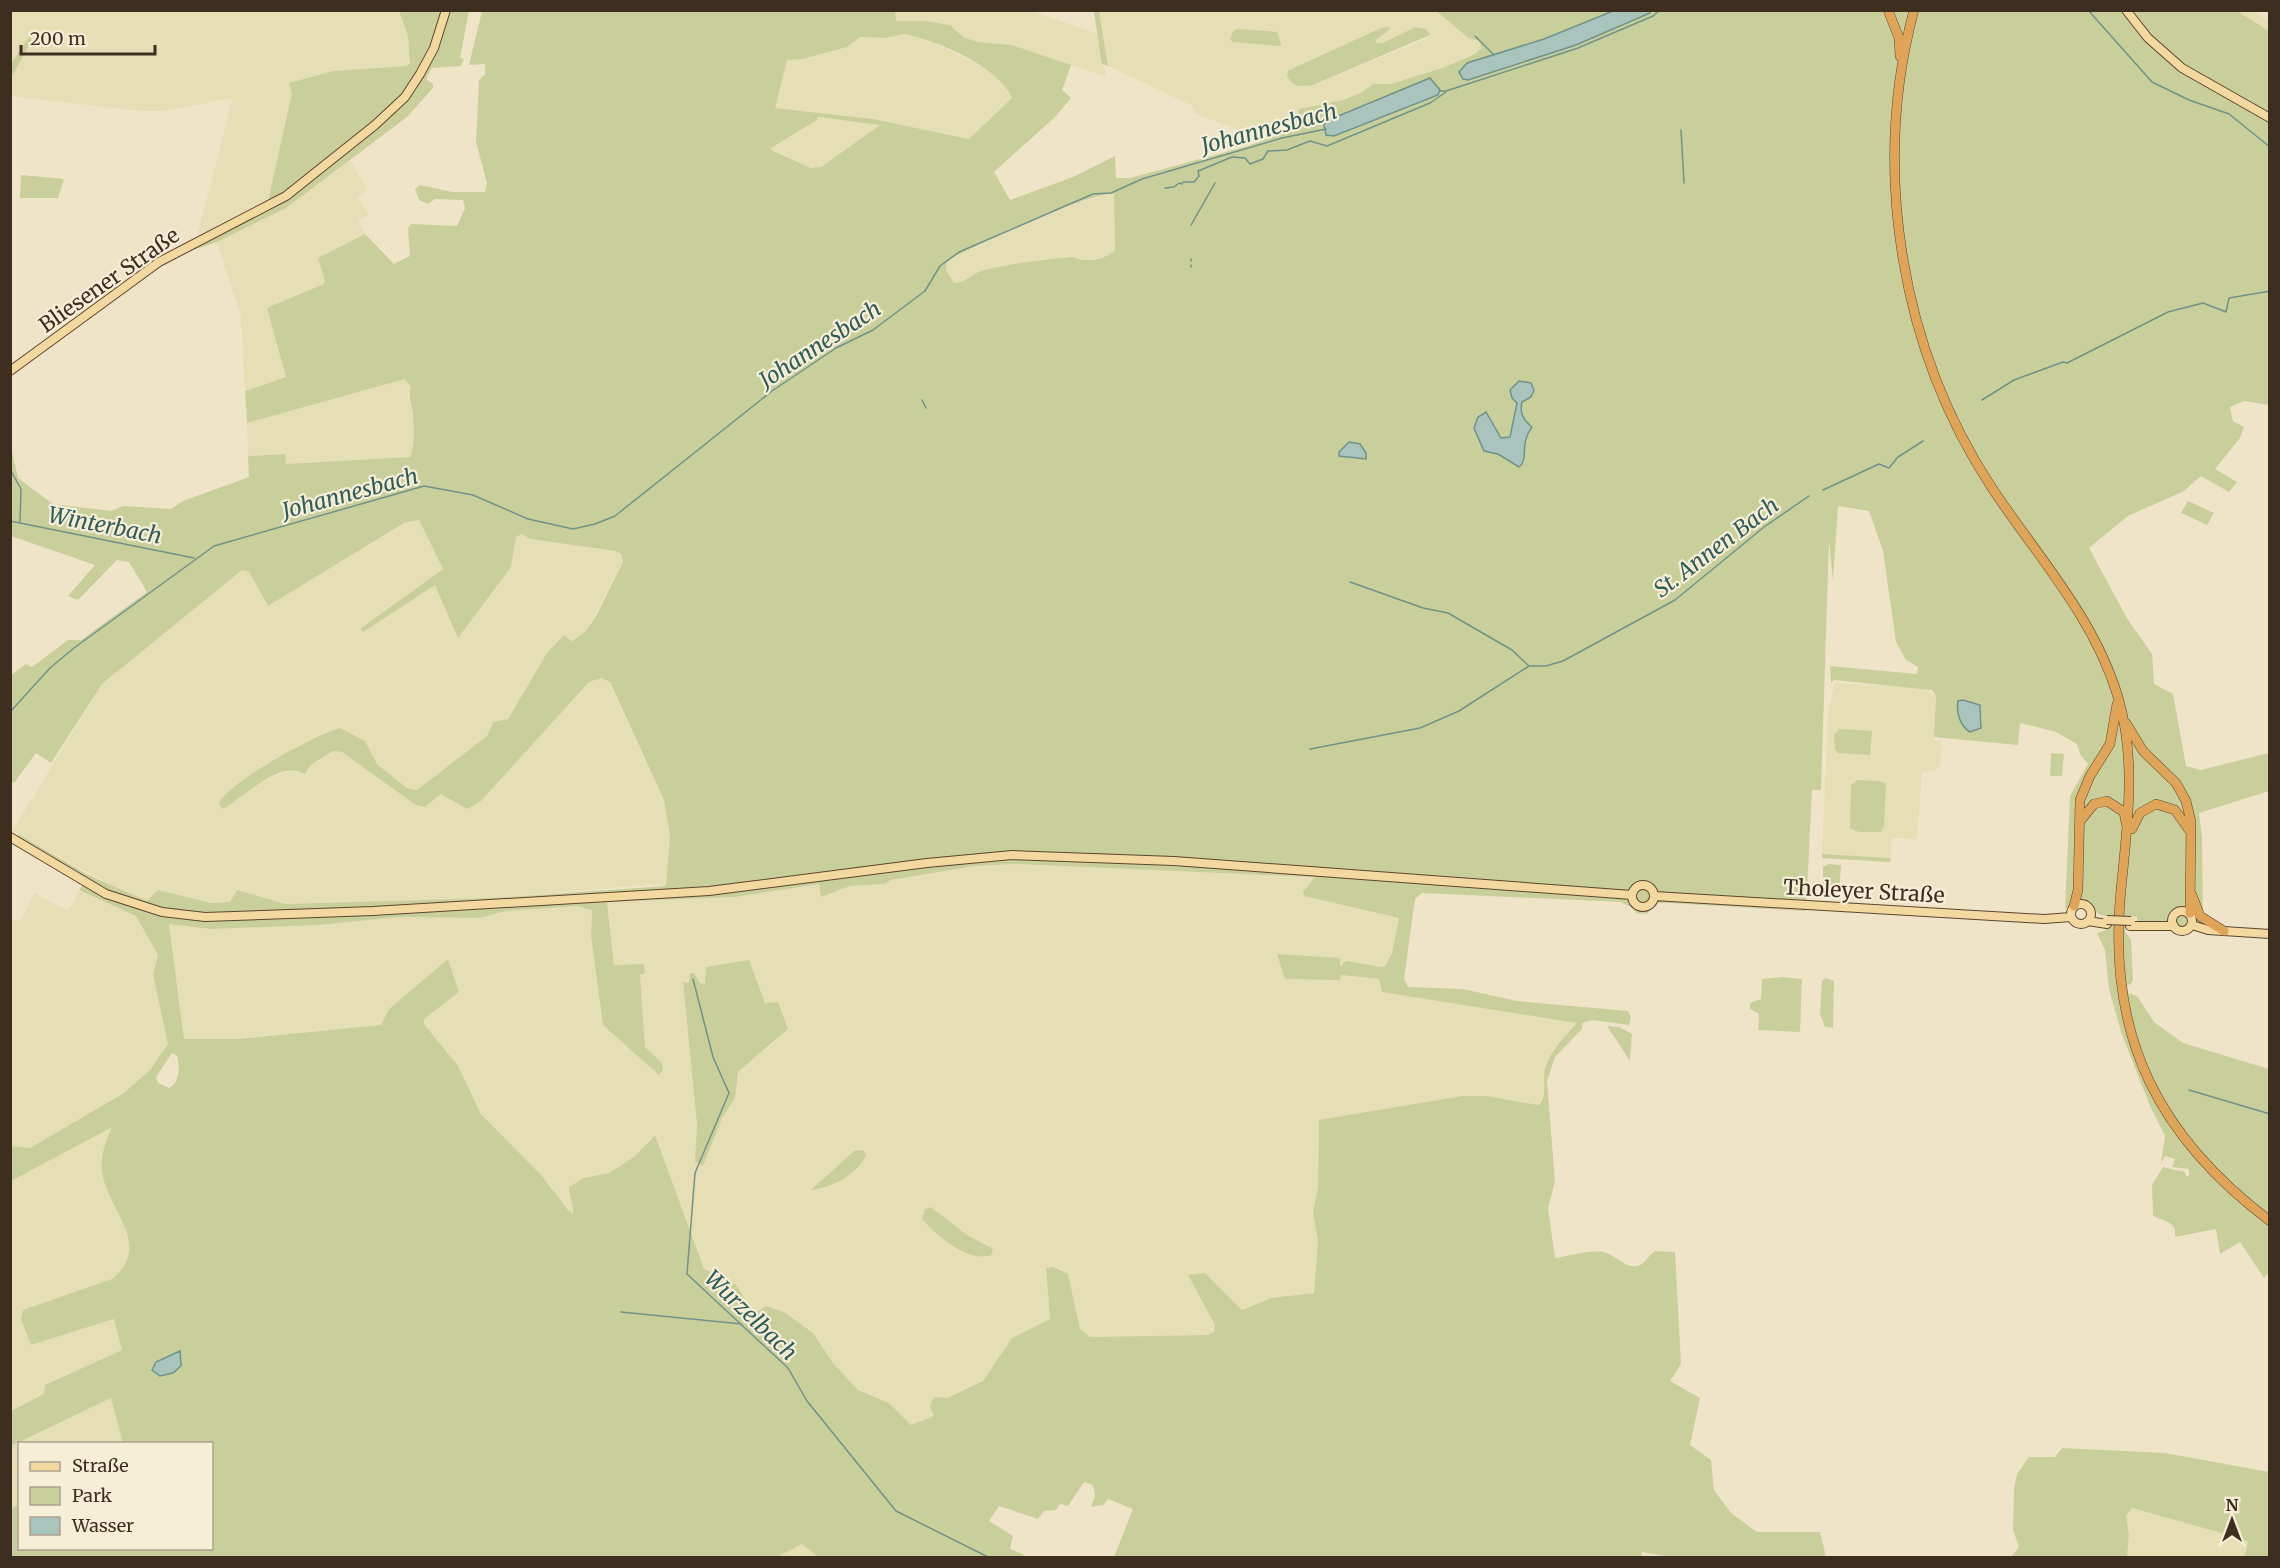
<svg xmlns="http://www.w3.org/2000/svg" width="2280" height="1568" font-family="Merriweather,serif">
	<rect width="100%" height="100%" fill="#f0e4c8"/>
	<path fill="#e6deb5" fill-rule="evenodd" d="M11,10L399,11L408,36L411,58L406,66L333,71L289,83L292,93L268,201L197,237L233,98L166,111H139L11,96V78L31,43L32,33L11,64Z
		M895,11H1031L1096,33L1106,77L1012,45L977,42L963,37L950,25L926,21H895Z
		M1099,11H1436L1468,38L1479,40L1482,45L1475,54L1445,67L1391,84H1373L1361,93L1343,100L1299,109L1292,122L1251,135L1196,114L1191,105L1108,66ZM1389,27L1376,40V43H1382L1416,27L1430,35L1426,39L1313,85L1299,87L1298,66L1381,28Z
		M2237,11H2252L2269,20V31Z
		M905,34L922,37L975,63L1001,79L1012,98L969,139L873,119L774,108L787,60L803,59L847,47L860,37L885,38Z
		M817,117L881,125L821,167L811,168L773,151L771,148L817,120Z
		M349,159L368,190L357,197L369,214L358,221L365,234L318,258L326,281L324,284L268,309L288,374L286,377L245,391L241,316L217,242L286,208Z
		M1114,193L1115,250L1111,254L1099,258L965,280L958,283H954L946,270V263L951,259L991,238L1077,203Z
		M405,379L411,387L408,395L414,417V448L410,457L286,464L285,454L248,456L247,423Z
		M419,520L443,569L363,631L435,585L511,567L516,537L522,534L530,539L616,551L621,554L623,562L585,633L571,641L564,635L526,688L508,719L493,722L487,736L417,790L407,788L377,764L365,741L340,728L276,759L232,805L256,784L281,773L298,770L308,772L312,764L333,751L342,752L425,807L441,794L467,809L481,801L589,682L601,678L609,682L664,800L670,835L666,886L646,885L492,898L285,904L237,890L230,902L211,903L158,890L147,901L123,892L20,835L11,833L102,684L242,570L249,572L268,606L404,523Z
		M1835,683L1925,688L1936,696L1934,740L1942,741L1940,765L1934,771L1922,772L1917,839L1892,838L1890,862L1822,858L1828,711Z
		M1014,864L1316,877L1321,879L1304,892V896L1399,918L1392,953L1385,966L1340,975L1380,979L1382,992L1578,1022L1552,1053L1545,1068L1543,1098L1538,1105L1487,1096L1319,1121L1318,1187L1313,1212L1318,1241L1314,1293L1271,1298L1242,1310L1211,1278L1188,1275L1215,1325V1332L1207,1335L1089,1337L1080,1330L1068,1274L1046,1269L1050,1319L1012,1338L983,1381L947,1398L935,1416L911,1425L889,1403L858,1390L833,1363L813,1333L784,1312L756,1313L747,1306L741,1291L730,1279L704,1269L652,1136L634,1157L609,1173L584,1178L569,1194L574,1205L573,1215L568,1210L541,1175L481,1114L458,1066L424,1024V1019L459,992L448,959L389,1009L381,1025L238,1039H184L169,924L211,929L319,925L398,917L480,918L505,911L578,906L592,909L591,936L603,1025L662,1063L645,1047L640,975L644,964L614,965L607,902L735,897L819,883L822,896L850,886L885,884L891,880L974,866ZM694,973L700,983L769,1005L780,1037L738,1072L735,1098L722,1118L703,1166L695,1162L697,1124L683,982L689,983V978ZM931,1207L967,1235L992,1249L922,1219L926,1208Z
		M79,890L136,915L152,940L158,955L153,975L168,1044L150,1070L124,1093L30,1148L16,1149L11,1146L10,918L21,921L34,893L68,911Z
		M109,1127H112L110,1196L119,1211L130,1244L128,1260L121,1272L112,1279L24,1310L31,1345L115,1319L122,1350L45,1385V1394L11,1411V1181Z
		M111,1398L123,1443L20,1444L19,1504L11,1509V1446Z
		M2132,1508L2243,1539L2248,1542L2244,1557H2127L2129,1535L2126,1516Z
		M802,1544L818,1557L775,1558Z"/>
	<path fill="#c9cf9b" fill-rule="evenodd" d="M399,11H469L460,58L464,59L461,66L432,68L426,79L433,84V88L407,117L286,208L217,242L182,254L178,246L268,201L292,93L289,83L333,71L406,66L410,63L408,36Z
		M482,11H895L896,21H926L950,25L963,37L977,42L1012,45L1071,65L1062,90L1071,98L1056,116L994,172L1010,200L1073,177L1115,156L1116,178H1130L1248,146L1291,130L1299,109L1343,100L1361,93L1373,84H1391L1445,67L1475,54L1481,48L1479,41L1468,38L1436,11H1613L1544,39L1467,63L1576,45L1650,13V11H2237L2269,31V405L2245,401L2230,407L2233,421L2244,427L2240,438L2215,469L2237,482L2229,492L2201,476L2184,491L2128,516L2089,548L2128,620L2152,654L2154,684L2173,694L2186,766L2201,770L2269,753V791L2199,813L2202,837L2203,931L2137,928V917L2126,916L2125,932L2131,939L2133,980L2131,984L2127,985L2128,993L2137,996L2154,1022L2183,1043L2269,1069V1272L2264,1278L2240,1242L2220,1254L2216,1229L2175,1237V1229L2170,1223L2153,1216L2152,1185L2163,1167L2185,1172L2186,1176H2189V1169L2172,1167L2175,1159L2165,1156L2161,1163L2165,1136L2150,1106L2121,1032L2109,989L2105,950L2097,933L2106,930L2107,917C2088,913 2088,890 2065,909L2070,796L2088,764L2080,754L2077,744L2056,732L2020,723L2018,745L1934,737L1936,696L1932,690L1834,680L1831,683L1830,666L1917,674L1918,667L1906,660L1896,642L1883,551L1869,511L1838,506L1833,581L1829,541L1821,790H1812L1806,911L1668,903H1656L1647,914L1636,913L1632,908L1621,902L1422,893L1415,899L1404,979L1408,987L1463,989L1517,1001L1628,1011L1631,1017L1629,1025L1592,1020L1582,1023V1029L1555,1057L1547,1081L1555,1182L1548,1208L1555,1258C1571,1256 1587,1250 1603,1252C1616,1254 1628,1273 1642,1264C1646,1261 1650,1254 1655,1251L1675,1252L1681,1364L1670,1381L1700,1398L1690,1445L1711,1460L1714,1490L1731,1513L1757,1532H1820L1826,1557L1676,1558L1642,1552L1641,1558L1114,1557L1133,1509L1108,1499L1103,1505L1091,1507L1095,1496L1093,1485L1084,1482L1068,1506L1060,1504L1056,1510L1044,1511L1038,1519L999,1506L989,1521L1013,1536L1010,1549L1023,1554L1024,1557H818L802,1544L775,1558L11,1557V1509L19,1504L20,1548H212V1444L123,1443L111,1398L11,1446V1411L44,1394L45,1385L122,1350L114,1319L31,1345L21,1319L23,1310L112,1279C152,1246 111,1213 103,1177C99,1159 105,1143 112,1127L11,1181V1146L30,1148L124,1093L150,1070L168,1044L153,975L158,955L136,916L79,890L86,881L13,835H20L88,875L147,901L158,890L211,903L230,902L237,890L285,904L492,898L666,886L670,835L664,800L610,682L601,678L589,682L481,801L467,809L441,794L425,807L416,805L342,752L333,751L312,764L305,774C279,759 244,798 223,809L219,804C226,783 317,734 340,728L365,741L377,764L407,788L417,790L487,736L493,722L508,719L547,653L564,635L572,641L585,632L596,616L623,562L621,554L616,551L530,539L522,534L516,537L511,567L458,638L435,585L363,632L360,629L443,569L419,520L404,523L268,606L249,572L242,570L102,684L51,763L36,753L14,783L11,781V675L26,664L32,667L68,640H81L147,592L129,562L117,560L78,600L68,596L95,565L11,536L10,443L18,478L53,504L111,511L123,506L171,509L183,501L249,477L248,456L285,454L286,464L410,457C415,445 414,429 413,417C413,405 407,399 411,387L405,379L247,423L245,391L286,377L267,308L324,284L325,281L318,258L365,234L394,264L410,256L408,228L411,224L457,226L465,208L463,200L435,199L428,204L419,200L415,189L420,185L452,192H485L487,183L476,142L479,80L485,74V64L469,65ZM905,34C938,41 998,66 1012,98L969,139L873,119L775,108L787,60L803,59L847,47L860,37L885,38ZM818,117L879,125H880L821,167L811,168L773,151L771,148L817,120ZM1114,193L1115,250C1105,260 1085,263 1073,257C1043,260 1013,263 984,270C973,273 965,283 954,283L946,270V263L951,259C991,237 1069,200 1114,193ZM1963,700L1980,705L1982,723L1957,703ZM1014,864L1315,877L1303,892L1304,896L1399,918L1392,953L1385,966L1381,967L1346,961L1340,967V958L1277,954L1285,979L1340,980L1341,975L1379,979L1382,992L1577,1023C1565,1036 1550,1051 1545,1069C1542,1080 1548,1099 1538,1105L1487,1096H1463L1319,1120L1318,1187L1313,1212L1318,1241L1314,1293L1271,1298L1242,1310L1205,1273L1188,1275L1215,1325L1214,1332L1207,1335L1090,1337L1080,1329L1068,1274L1053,1267L1046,1268L1050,1319L1012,1338L983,1381L947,1398L934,1397L930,1406L934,1416L911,1425L889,1403L858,1390L833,1363L813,1333L784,1312L766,1306L755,1313C744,1304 743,1290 732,1281C725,1276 712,1273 704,1269L655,1135L634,1157L609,1173L584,1178L569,1187C569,1197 574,1204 573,1214L568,1210L541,1175L481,1114L458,1066L424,1024V1019L459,992L448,959L389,1009L381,1025L238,1039H184L169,924L211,929L319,925L398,917L480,918L505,911L578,906L592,910L591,936L603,1025L659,1075L663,1070L662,1063L645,1047L640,975L645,973L644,964L614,965L607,902L735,897L819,884L821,897L850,886L885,884L891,880L974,866ZM172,1053L177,1056C180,1066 180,1083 169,1088L158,1083L156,1077Z
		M1094,11H1099L1108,66L1102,64L1101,60Z
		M1389,27L1390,29L1376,40V43H1382L1416,27L1426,29L1430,35L1313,85C1300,87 1294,88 1287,76L1288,71L1298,66L1381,28Z
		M1239,29L1277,32L1281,44L1280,46L1232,42L1230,38L1234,30Z
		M32,32L31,42L11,78V64Z
		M21,175L64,179L58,198H20Z
		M2188,501L2214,513L2207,525L2181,513Z
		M1839,729L1872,731L1870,755L1838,753L1835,749L1834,735Z
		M2051,753L2064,754L2062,776H2050Z
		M1858,780L1880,781L1886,784L1884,826L1881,832H1859L1850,828L1851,785Z
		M1822,854L1888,858L1891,857L1890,862L1822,858Z
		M1829,864L1841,865L1839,897L1827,896L1823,893V867Z
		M749,960L765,1003L778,1002L788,1029L738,1072L735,1098L722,1118L703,1166L695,1162L697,1124L683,982L689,983L690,973H694L700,983L705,984L706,967Z
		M1782,977L1802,979L1800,1032L1758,1030L1759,1014L1750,1009V1003L1761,999L1762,979Z
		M1826,978L1834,981L1833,1028L1825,1027L1820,1014L1822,980Z
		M1607,1026L1619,1027L1632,1034L1630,1061Z
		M863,1150L866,1155C858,1174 832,1188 811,1190L854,1151Z
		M931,1207L967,1235L993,1249L991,1255C968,1263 937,1236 922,1219L925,1209Z
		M2062,1448L2165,1453L2269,1472V1557H2244L2248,1542L2243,1539L2132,1508L2126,1516L2129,1535L2127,1557H2011L2019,1547L2013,1530L2014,1489L2017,1474L2029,1457H2055Z"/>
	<path fill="#a9c4bc" stroke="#6f938a" stroke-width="1.5" d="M1613,11H1650V13L1576,45L1468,80L1463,79L1459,72L1467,63L1544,39Z
		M1430,78L1440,90L1438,95L1334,136L1326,135L1324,125L1326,121Z
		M1519,381L1531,383L1534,390L1531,397L1522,402C1519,414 1524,420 1532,427C1519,444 1529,460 1519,467L1498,454L1484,451L1474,428L1478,417L1486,412L1501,438L1510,437L1517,403L1512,398L1510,390Z
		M1349,442L1360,444L1366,453V459L1339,456V452Z
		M1963,700L1980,705L1981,728L1970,732C1960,726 1956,712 1958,701Z
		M180,1351L181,1366L173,1373L160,1376L152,1370L156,1362Z"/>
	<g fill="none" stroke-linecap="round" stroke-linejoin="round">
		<path stroke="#6f938a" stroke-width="1.5" d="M2088,10L2152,82L2189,100L2229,114L2270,147
			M1475,36L1494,55
			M1439,91H1446L1578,48L1653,16L1660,10
			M1681,130L1684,183
			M1165,188L1174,187L1179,183L1182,184L1183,182H1194L1199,176L1198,171L1232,157L1245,158L1250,164L1263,159L1268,151L1287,150L1310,141L1327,146L1430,103L1446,92
			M1191,225L1215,183
			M1191,259V261
			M1191,265V267
			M922,400L926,408
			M1982,400L2014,380L2063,362L2067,363L2168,312L2203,303L2226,312L2229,298L2270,291
			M10,463L11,471L21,489L20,523
			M1823,490L1879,464L1889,468L1898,457L1923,441
			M10,521L194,558
			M1350,582L1423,608L1448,613L1512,650L1529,666
			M10,712L50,668L74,648L214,546L424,486L473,495L528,519L573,529L595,524L615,516L772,391L836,348L873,330L925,291L940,266L959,252L1093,194L1111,193L1142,179L1282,138L1326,129
			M1310,749L1420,728L1459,711L1529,666H1546L1563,661L1675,600L1764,527L1809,496
			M693,979L713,1057L729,1093L695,1173L687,1274L788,1368L807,1401L896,1511L990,1558
			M2189,1090L2270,1114
			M621,1312L742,1324"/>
		<defs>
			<path id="major" d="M2126,10L2148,38L2182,68L2270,118
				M10,371L159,262L286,196L375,125L405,97L420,74L434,48L446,10
				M10,837L106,894L162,912L205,917L373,911L709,891L927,863L1012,855L1174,861L1632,895
				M1632 896a11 11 0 1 1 22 0a11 11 0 1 1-22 0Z
				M1654,896L2044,919L2071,917
				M2071 914a10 10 0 1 1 20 0a10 10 0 1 1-20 0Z
				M2172 921a10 10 0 1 1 20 0a10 10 0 1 1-20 0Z
				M2088,921L2107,924
				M2192,925L2208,930L2270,934
				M2130,926H2174"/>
			<path id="highway" d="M1888,10L1899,38L1900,56
				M1914,10C1871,170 1901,350 1992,488C2037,556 2094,617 2118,697C2138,766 2126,831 2120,901C2109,1040 2160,1138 2270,1221
				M2126,723L2143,751L2176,783L2186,801L2191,822L2190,913
				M2081,820L2094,804L2107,801L2124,812L2126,823
				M2132,829L2140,813L2156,804L2175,810L2189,830
				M2192,895L2200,916L2224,931
				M2074,906L2078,890L2080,800L2090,776L2110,744L2117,704"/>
		</defs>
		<use href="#major" stroke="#5b4430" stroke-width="10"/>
		<use href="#highway" stroke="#5b4430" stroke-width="10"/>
		<use href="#major" stroke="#f3d9a0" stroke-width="8"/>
		<use href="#highway" stroke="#e0a458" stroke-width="9"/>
		<defs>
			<path id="major-bridge" d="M2107,920L2131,921"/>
		</defs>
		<use href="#major-bridge" stroke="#5b4430" stroke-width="10" stroke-linecap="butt"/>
		<use href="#major-bridge" stroke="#f3d9a0" stroke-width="8"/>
	</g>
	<g text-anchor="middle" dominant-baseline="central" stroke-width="4.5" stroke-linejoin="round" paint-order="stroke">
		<g font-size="21" fill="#3d2e20" stroke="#f7eed8">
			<text transform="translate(109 280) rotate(-35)">Bliesener Straße</text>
			<text transform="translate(1864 891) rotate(3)">Tholeyer Straße</text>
		</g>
		<g font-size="22" font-style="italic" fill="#2f5d5a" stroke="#f7eed8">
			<text transform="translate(1269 128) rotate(-15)">Johannesbach</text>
			<text transform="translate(820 344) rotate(-33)">Johannesbach</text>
			<text transform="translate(350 493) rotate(-15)">Johannesbach</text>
			<text transform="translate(105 525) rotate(11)">Winterbach</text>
			<text transform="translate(1716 547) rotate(-37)">St. Annen Bach</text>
			<text transform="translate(751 1315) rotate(44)">Wurzelbach</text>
		</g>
	</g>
	<rect width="2280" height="1568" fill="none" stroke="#3d2e20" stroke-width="24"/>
	<rect x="18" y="1442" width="195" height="108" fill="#f7eed8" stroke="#ada18e" stroke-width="1.5"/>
	<rect x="30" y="1462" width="30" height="9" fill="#f3d9a0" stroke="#ada18e" stroke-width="1.5"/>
	<text x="72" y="1472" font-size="18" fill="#3d2e20">Straße</text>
	<rect x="30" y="1487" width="30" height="18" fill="#c9cf9b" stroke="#ada18e" stroke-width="1.5"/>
	<text x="72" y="1502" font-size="18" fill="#3d2e20">Park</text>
	<rect x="30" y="1517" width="30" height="18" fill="#a9c4bc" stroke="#ada18e" stroke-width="1.5"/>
	<text x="72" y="1532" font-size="18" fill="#3d2e20">Wasser</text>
	<g transform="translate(2232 1520)" stroke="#f7eed8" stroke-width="4.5" paint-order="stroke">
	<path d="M0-4.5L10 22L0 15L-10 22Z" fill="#3d2e20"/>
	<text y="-9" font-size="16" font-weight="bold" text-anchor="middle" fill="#3d2e20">N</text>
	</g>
	<path d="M21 45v9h134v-9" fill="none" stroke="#3d2e20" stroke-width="3"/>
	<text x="30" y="45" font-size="18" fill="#3d2e20" stroke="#f7eed8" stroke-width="4.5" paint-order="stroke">200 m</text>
</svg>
